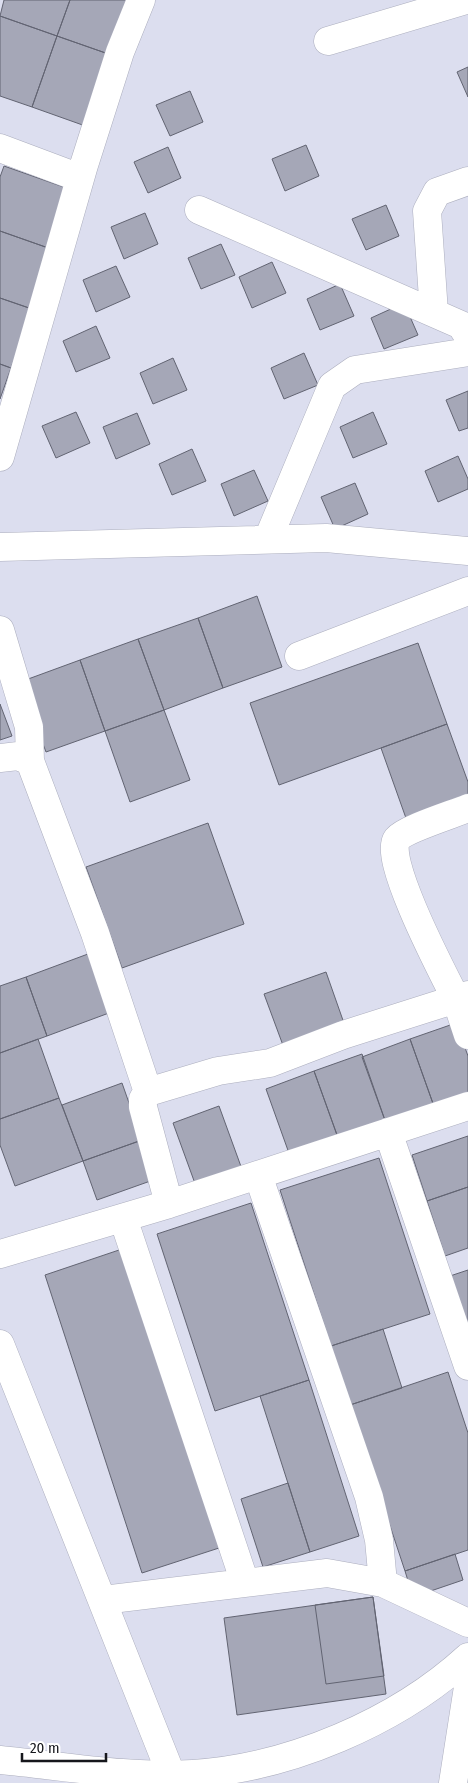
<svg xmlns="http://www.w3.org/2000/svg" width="468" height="1783" font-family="'Fira Sans Condensed',sans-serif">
	<rect width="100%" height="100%" fill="#dcdeef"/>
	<path fill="#a5a7b7" stroke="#626472" d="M4,0H70L57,36L0,16Z
		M70,0H137L117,57L57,36Z
		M0,16L57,36L32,107L0,96Z
		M57,36L117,57L91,128L32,107Z
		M468,67V97L457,72Z
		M190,91L203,122L170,136L156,105Z
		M306,145L319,176L285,191L272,159Z
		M168,147L181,178L148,193L134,162Z
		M4,166L75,191L54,250L0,231V177Z
		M386,205L399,236L366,250L352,219Z
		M145,213L158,244L124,259L111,227Z
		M0,231L54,250L32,309L0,298Z
		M221,244L235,275L201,289L188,258Z
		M272,262L286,293L252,308L239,277Z
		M116,266L130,297L96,312L83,280Z
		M340,284L354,316L320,330L307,299Z
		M0,298L32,309L11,368L0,364Z
		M404,303L418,335L384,349L371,318Z
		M96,326L110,358L76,372L63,341Z
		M304,353L318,385L284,399L271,368Z
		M173,358L187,390L153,404L140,373Z
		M0,364L11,368L0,399Z
		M468,391V428L459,431L446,400Z
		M76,412L90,443L56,458L42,426Z
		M373,412L387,444L353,458L340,427Z
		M137,413L150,444L116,459L103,427Z
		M192,449L206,481L172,495L159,464Z
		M458,456L468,479V489L438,502L425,471Z
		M254,470L268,501L234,516L221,484Z
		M355,483L368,514L335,529L321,497Z
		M257,596L282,667L223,688L198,618Z
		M198,618L223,688L164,710L138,639Z
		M138,639L164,710L105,731L80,660Z
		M418,643L447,724L279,785L250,703Z
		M80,660L105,731L46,752L20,682Z
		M0,704L12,736L0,740Z
		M164,710L190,780L130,802L105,731Z
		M447,724L468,782V799L407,821L381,748Z
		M208,823L244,924L122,968L86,867Z
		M96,951L117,1010L47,1036L26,977Z
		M326,972L345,1026L284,1048L264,994Z
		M26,977L47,1036L0,1053V986Z
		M456,1023L468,1056V1101L436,1112L410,1039Z
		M38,1039L59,1098L0,1119V1053Z
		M410,1039L435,1109L387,1126L362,1057Z
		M362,1054L387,1126L340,1143L314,1071Z
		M314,1071L338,1138L290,1156L266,1089Z
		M122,1083L142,1140L83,1161L62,1105Z
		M59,1098L83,1161L15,1186L0,1145V1119Z
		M219,1106L243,1172L197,1189L173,1123Z
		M468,1136V1187L427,1201L412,1155Z
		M142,1140L156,1179L97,1200L83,1161Z
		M379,1158L430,1314L331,1346L280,1190Z
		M468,1187V1248L445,1256L427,1201Z
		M251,1203L309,1380L215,1411L157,1234Z
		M122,1249L219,1548L142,1573L45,1275Z
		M468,1270V1333L450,1276Z
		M383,1329L402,1388L350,1405L331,1346Z
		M448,1372L468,1433V1550L405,1571L350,1405Z
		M309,1380L359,1536L310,1552L260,1396Z
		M288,1483L310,1552L263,1567L241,1499Z
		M455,1554L463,1580L413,1597L405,1571Z
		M373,1597L386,1694L237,1715L224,1618Z
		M373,1597L384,1676L326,1684L315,1605Z"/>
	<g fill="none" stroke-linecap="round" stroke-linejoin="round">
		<defs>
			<path id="minor" d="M328,41L466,0
				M0,148L80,178
				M199,210L461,325L468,336
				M434,313L427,211L437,192L468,181
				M0,457L84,165L120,52L141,0
				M268,539L332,386L355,370L468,352
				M0,547L326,538L468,551
				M0,630L29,727L30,761
				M299,656L468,591
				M0,758L18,756L30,761L95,933L148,1092
				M468,995L456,999L468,1035
				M388,1132L468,1366
				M258,1175L369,1497L379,1540L383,1583
				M169,1204L143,1107V1099L148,1092L218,1071L270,1063L343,1035L456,999C444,975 382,858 397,839C405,829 454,814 468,808
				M123,1218L245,1583
				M0,1254L169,1204L468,1106
				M0,1344L171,1774V1783
				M103,1600L327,1573L383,1583L468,1623
				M0,1760C63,1766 130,1778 193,1774C289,1768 397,1722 468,1657
				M453,1783L468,1687"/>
		</defs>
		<use href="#minor" stroke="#acaebe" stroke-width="29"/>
		<use href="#minor" stroke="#fff" stroke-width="28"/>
	</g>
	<path d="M22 1753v8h84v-8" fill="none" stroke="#16171c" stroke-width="2.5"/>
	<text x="30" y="1753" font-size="15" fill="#16171c" stroke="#ffffff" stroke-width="4" paint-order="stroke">20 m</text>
</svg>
